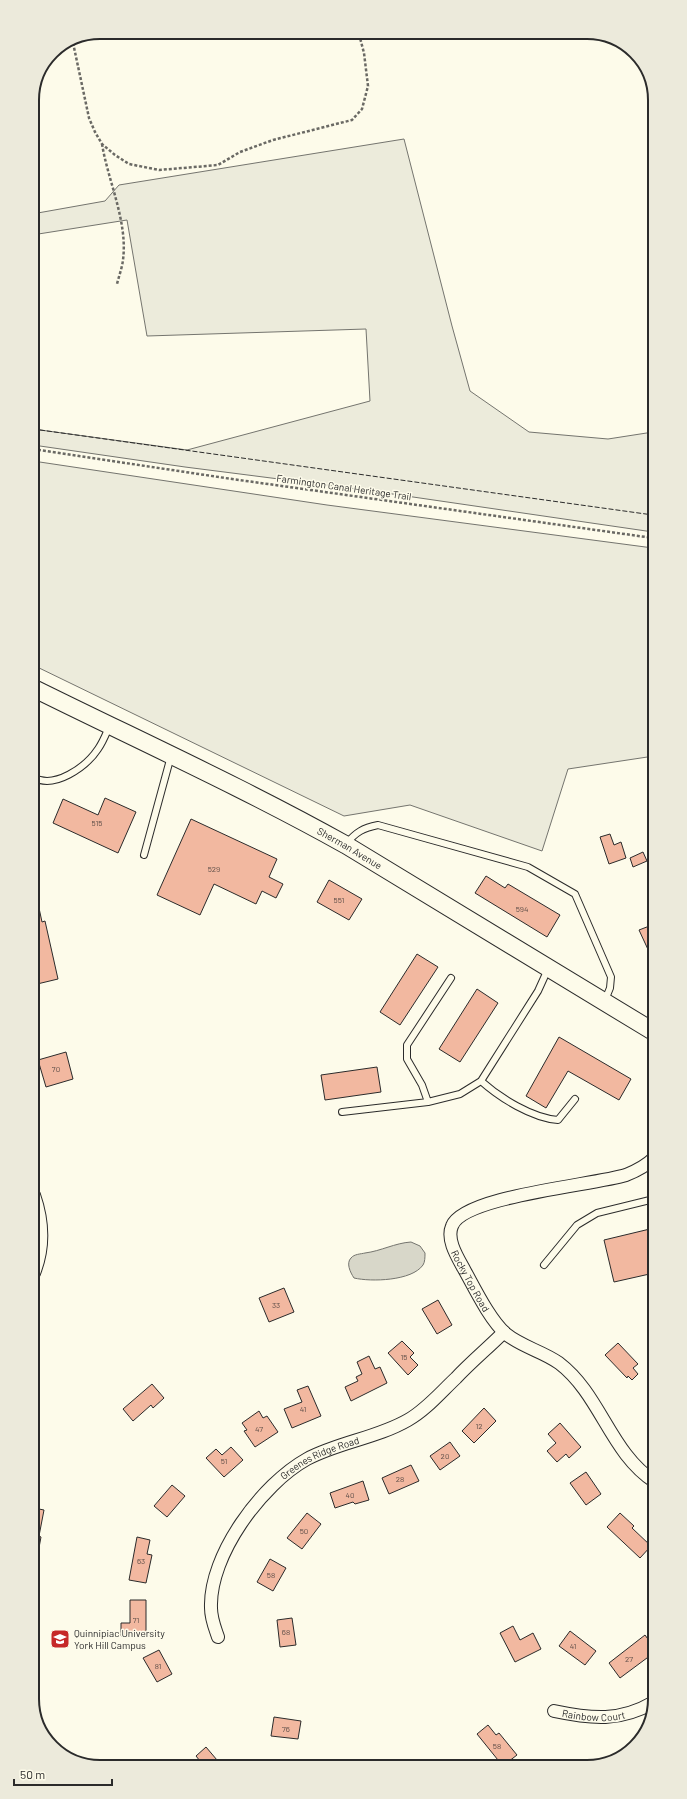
<svg xmlns="http://www.w3.org/2000/svg" width="687" height="1799" font-family="Barlow,sans-serif">
	<rect width="100%" height="100%" fill="#fdfbea"/>
	<path fill="#ecebdb" stroke="#74746e" d="M404,139L452,326L470,391L529,432L608,439L653,432V532L365,490L185,467L33,445V429L187,450L370,401L366,329L147,336L127,220L32,235V214L105,201L119,185Z
		M33,461L327,505L653,548L654,756L568,769L542,851L410,805L344,816L33,665Z"/>
	<path fill="#d8d7c9" stroke="#74746e" d="M411,1242L420,1246L425,1253C425,1257 425,1262 423,1265C412,1281 371,1282 354,1278C350,1272 346,1263 351,1258C354,1254 361,1254 365,1253C381,1251 395,1243 411,1242Z"/>
	<path fill="#f2b8a0" stroke="#2b2b2b" d="M105,798L136,812L118,853L53,823L63,799L98,815Z
		M191,819L277,859L269,877L283,884L276,898L262,891L256,904L214,884L200,915L157,895Z
		M610,834L614,845L621,842L626,858L609,864L600,837Z
		M643,852L647,861L633,867L630,858Z
		M654,858V876L648,859Z
		M486,876L505,888L508,884L560,915L547,937L475,893Z
		M329,880L362,899L349,920L317,902Z
		M39,908L42,922L45,921L58,979L33,985V909Z
		M654,915V955L651,956L639,930L652,925L648,917Z
		M417,954L438,967L400,1025L380,1012Z
		M477,989L498,1003L460,1062L439,1049Z
		M559,1037L631,1079L619,1100L568,1071L546,1108L526,1096Z
		M66,1052L73,1079L46,1087L38,1060Z
		M377,1067L381,1092L325,1100L321,1075Z
		M654,1228V1273L614,1282L604,1240Z
		M284,1288L294,1312L269,1322L259,1298Z
		M438,1300L452,1325L437,1334L422,1309Z
		M402,1341L414,1353L410,1357L418,1365L408,1375L388,1353Z
		M618,1343L638,1364L633,1368L638,1374L632,1380L628,1376L627,1378L605,1355Z
		M369,1356L375,1369L380,1367L387,1383L351,1401L345,1387L358,1381L356,1377L362,1374L357,1362Z
		M152,1384L164,1398L153,1408L151,1405L133,1421L123,1409Z
		M308,1386L321,1416L292,1428L284,1409L302,1402L297,1390Z
		M484,1408L496,1421L474,1443L462,1431Z
		M259,1411L263,1418L267,1416L278,1432L255,1447L244,1431L247,1430L242,1423Z
		M560,1423L581,1447L569,1458L566,1454L557,1462L547,1451L556,1443L548,1434Z
		M450,1442L460,1456L440,1470L430,1456Z
		M231,1447L243,1460L224,1477L206,1458L216,1449L222,1455Z
		M411,1465L419,1481L389,1494L382,1478Z
		M586,1472L601,1494L586,1505L570,1483Z
		M363,1481L369,1500L355,1504L353,1502L335,1508L330,1493Z
		M172,1485L185,1496L167,1517L154,1506Z
		M34,1508L44,1510L39,1536L41,1537L38,1553L34,1552Z
		M307,1513L321,1524L302,1549L287,1538Z
		M620,1513L634,1526L632,1528L651,1546L640,1558L607,1527Z
		M137,1537L150,1540L147,1554L152,1555L146,1583L129,1580Z
		M270,1559L286,1568L273,1591L257,1582Z
		M130,1600H146V1636H121V1623H130Z
		M292,1618L296,1645L280,1647L277,1620Z
		M513,1626L520,1640L533,1633L541,1649L515,1662L500,1633Z
		M570,1631L596,1651L585,1665L559,1646Z
		M645,1635L655,1649V1652L620,1678L609,1663Z
		M159,1650L172,1674L157,1682L143,1658Z
		M274,1717L301,1721L298,1739L271,1736Z
		M488,1725L496,1735L499,1733L517,1755L504,1765H502L477,1734Z
		M206,1747L217,1760L210,1766H204L196,1756Z"/>
	<g fill="none" stroke-linecap="round" stroke-linejoin="round">
		<defs>
			<path id="lane" d="M33,702L38,693
				M33,777C54,790 86,767 98,749C103,742 106,734 109,727
				M346,844C356,832 363,828 378,825L528,867L575,894L611,977L610,988L605,1000
				M144,855L171,756
				M481,1081C500,1098 532,1118 558,1120L575,1099
				M428,1102L422,1085L407,1059V1045L451,978
				M342,1112L428,1102L460,1094L481,1081L538,991L548,969
				M544,1265L577,1225L597,1213L654,1199"/>
			<g id="street">
				<path id="s1" d="M654,1158C646,1166 636,1171 626,1175C594,1185 463,1196 452,1226C446,1240 458,1258 465,1271C475,1289 490,1320 506,1334C522,1347 542,1351 559,1363C601,1395 610,1453 655,1482"/>
				<path d="M34,1195C43,1221 45,1246 34,1273"/>
				<path id="s2" d="M218,1637C215,1628 211,1619 211,1608C209,1555 262,1484 307,1459C339,1442 377,1438 408,1420C426,1410 441,1392 456,1378C471,1362 488,1348 504,1332"/>
				<path id="s3" d="M554,1711C592,1719 620,1722 654,1702"/>
			</g>
			<g id="secondary">
				<path id="s4" d="M33,688C138,740 244,788 346,845L654,1032"/>
			</g>
		</defs>
		<use href="#lane" stroke="#2b2b2b" stroke-width="8"/>
		<use href="#street" stroke="#2b2b2b" stroke-width="14"/>
		<use href="#secondary" stroke="#2b2b2b" stroke-width="19"/>
		<path stroke="#6a6964" stroke-width="2.5" stroke-dasharray="3 2" stroke-linecap="butt" d="M383,34V39
			M72,38L89,118L95,132L102,144L115,155L129,164L159,170L218,165L240,152L273,140L352,120L362,109L368,86L364,53L359,34
			M102,144C108,181 128,222 123,260C122,268 119,276 117,284
			M33,449L225,478L653,538"/>
		<use href="#lane" stroke="#fdfbea" stroke-width="6"/>
		<use href="#street" stroke="#fdfbea" stroke-width="12"/>
		<use href="#secondary" stroke="#fdfbea" stroke-width="17"/>
		<path stroke="#2b2b2b" stroke-width="1" stroke-dasharray="5 2" stroke-linecap="butt" d="M33,429L653,515"/>
	</g>
	<defs>
		<symbol id="university-square" viewBox="-11 -11 22 22"><rect x="-9" y="-9" width="18" height="18" rx="4" fill="#c62828" stroke="#fdfbea"/><path d="M0-5L7-2L0 1L-7-2ZM-4 1L0 2.5L4 1V4Q0 6-4 4Z" fill="#fff"/></symbol>
	</defs>
	<g fill-rule="evenodd">
		<use href="#university-square" x="49" y="1628" width="22" height="22"/>
	</g>
	<g text-anchor="middle" dominant-baseline="central" stroke-width="3" stroke-linejoin="round" paint-order="stroke">
		<g font-size="8" fill="#5d4e48">
			<text x="97" y="823">515</text>
			<text x="214" y="869">529</text>
			<text x="339" y="900">551</text>
			<text x="522" y="909">594</text>
			<text x="56" y="1069">70</text>
			<text x="276" y="1305">33</text>
			<text x="404" y="1357">15</text>
			<text x="303" y="1409">41</text>
			<text x="479" y="1426">12</text>
			<text x="259" y="1429">47</text>
			<text x="445" y="1456">20</text>
			<text x="224" y="1461">51</text>
			<text x="400" y="1479">28</text>
			<text x="350" y="1495">40</text>
			<text x="304" y="1531">50</text>
			<text x="141" y="1561">63</text>
			<text x="271" y="1575">58</text>
			<text x="136" y="1620">71</text>
			<text x="286" y="1632">68</text>
			<text x="573" y="1646">41</text>
			<text x="629" y="1659">27</text>
			<text x="158" y="1666">81</text>
			<text x="286" y="1729">76</text>
			<text x="497" y="1746">58</text>
		</g>
		<g font-size="10" fill="#2b2b2b" stroke="#fdfbea">
			<text transform="translate(344 487) rotate(8)">Farmington Canal Heritage Trail</text>
			<text stroke="none"><textPath href="#s4" startOffset="355">Sherman Avenue</textPath></text>
			<text stroke="none"><textPath href="#s1" startOffset="277">Rocky Top Road</textPath></text>
			<text stroke="none"><textPath href="#s2" startOffset="226">Greenes Ridge Road</textPath></text>
			<text stroke="none"><textPath href="#s3" startOffset="40">Rainbow Court</textPath></text>
		</g>
		<g font-size="10" fill="#2b2b2b" stroke="#fdfbea" text-anchor="start">
			<text x="74" y="1633">Quinnipiac University<tspan x="74" dy="12">York Hill Campus</tspan></text>
		</g>
	</g>
	<path d="M0 0H687V1799H0ZM100 39H587A61 61 0 0 1 648 100V1699A61 61 0 0 1 587 1760H100A61 61 0 0 1 39 1699V100A61 61 0 0 1 100 39Z" fill="#eceadb" fill-rule="evenodd"/>
	<path fill="none" stroke="#2b2b2b" stroke-width="2" d="M100 39H587A61 61 0 0 1 648 100V1699A61 61 0 0 1 587 1760H100A61 61 0 0 1 39 1699V100A61 61 0 0 1 100 39Z"/>
	<path d="M14 1779v6h98v-6" fill="none" stroke="#2b2b2b" stroke-width="2"/>
	<text x="20" y="1779" font-size="12" fill="#2b2b2b" stroke="#fdfbea" stroke-width="3" paint-order="stroke">50 m</text>
</svg>
